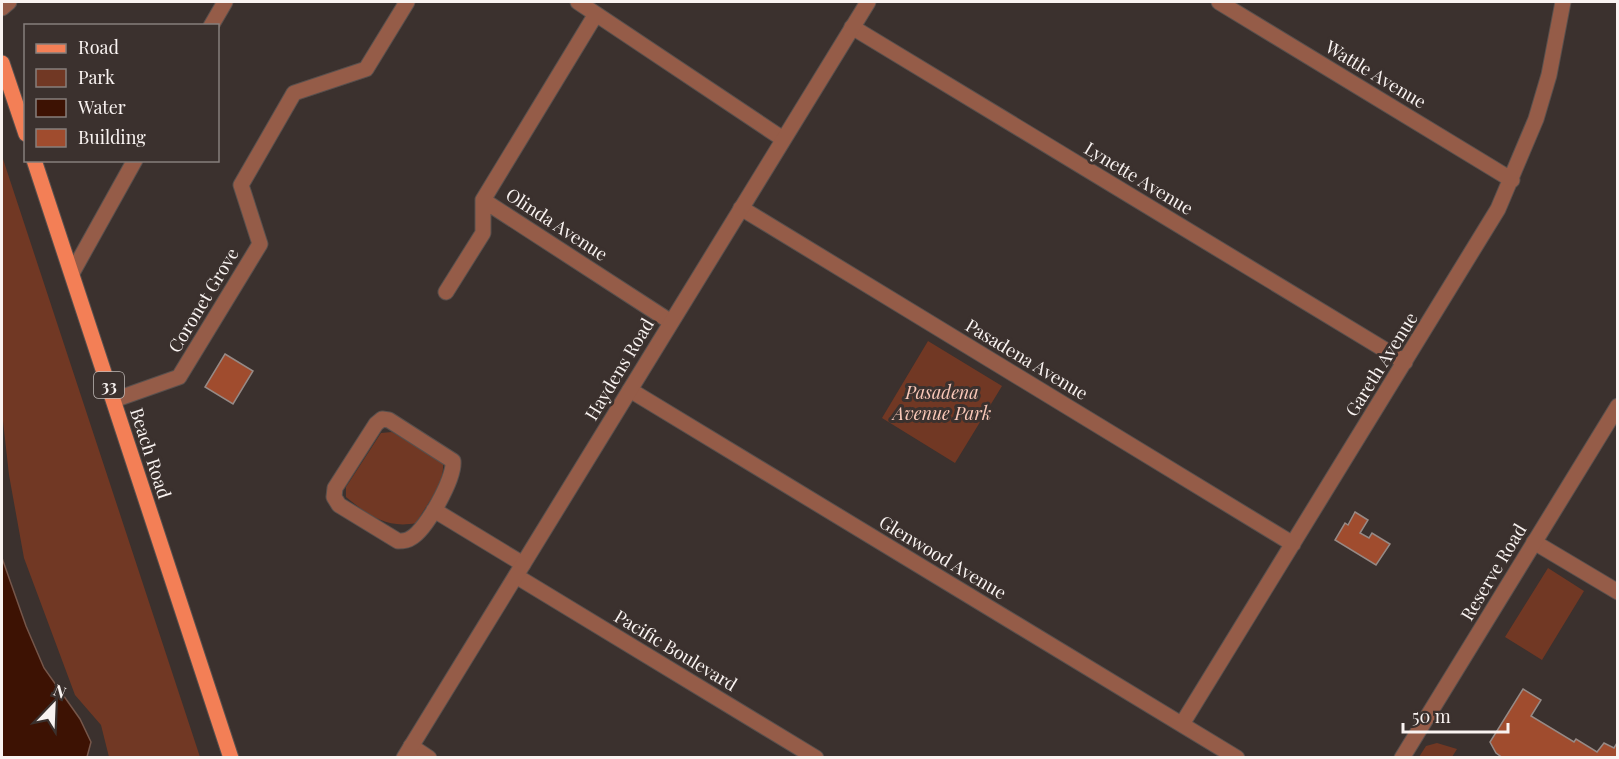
<svg xmlns="http://www.w3.org/2000/svg" width="1619" height="759" font-family="'Playfair Display',serif">
	<rect width="100%" height="100%" fill="#3b312e"/>
	<path fill="#713824" d="M2,156L200,757H109L101,725L75,695L24,558L9,475L2,412Z
		M928,341L1002,386L955,463L882,418Z
		M392,432L443,463C445,484 426,505 416,523C387,529 368,515 346,497V487L381,433Z
		M1548,568L1584,591L1542,660L1505,637Z
		M1437,743L1457,749L1452,757H1419L1426,746Z"/>
	<path fill="#3d1203" stroke="#75564a" stroke-width="1.5" d="M2,558L26,626L44,668L80,719L91,742L87,757H2Z"/>
	<path fill="#a04c2e" stroke="#968a86" stroke-width="1.5" d="M225,354L253,371L233,404L205,387Z
		M1355,512L1368,520L1360,533L1369,538L1372,533L1390,544L1376,565L1335,540L1345,523L1348,525Z
		M1523,689L1541,700L1531,716L1574,742L1576,739L1597,752L1604,743L1614,748L1617,743L1618,758H1503L1496,753L1490,742Z"/>
	<g fill="none" stroke-linecap="round" stroke-linejoin="round">
		<defs>
			<path id="minor" d="M578,2L783,139
				M1219,2L1512,180
				M2,8L9,2
				M211,26L225,2
				M852,27L1405,362
				M483,200L671,322
				M483,200L596,14
				M741,208L1293,544
				M72,273L135,160
				M446,292L483,233V200
				M630,390L1237,758
				M114,400L179,377L260,244L241,185L294,93L366,69L407,2
				M382,419L389,420L453,461C455,478 426,530 411,538C407,541 402,541 398,541L339,505L334,497L335,488L376,424Z
				M434,510L523,564
				M1534,542L1618,592
				M516,576L816,758
				M1182,724L1498,209L1536,119L1549,75L1563,2
				M411,746L429,758"/>
			<path id="tertiary" d="M404,758L868,2
				M1402,758L1618,406"/>
			<path id="primary" d="M2,63L26,134
				M34,160L231,758"/>
		</defs>
		<use href="#minor" stroke="#59504d" stroke-width="17"/>
		<use href="#tertiary" stroke="#59504d" stroke-width="17"/>
		<use href="#primary" stroke="#59504d" stroke-width="17"/>
		<use href="#minor" stroke="#955c48" stroke-width="15"/>
		<use href="#tertiary" stroke="#955c48" stroke-width="15"/>
		<use href="#primary" stroke="#f37f56" stroke-width="15"/>
	</g>
	<g text-anchor="middle" dominant-baseline="central" stroke-width="6" stroke-linejoin="round" paint-order="stroke">
		<rect fill="#3b312e" stroke="#c0b9b6" stroke-width="1.5" x="94" y="372" width="30" height="26" rx="4.5"/>
		<g font-size="16" font-weight="bold" fill="#f9f3f1">
			<text x="109" y="385">33</text>
		</g>
		<g font-size="18" fill="#f9f3f1" stroke="#3b312e">
			<text transform="translate(1376 74) rotate(31)">Wattle Avenue</text>
			<text transform="translate(1139 178) rotate(31)">Lynette Avenue</text>
			<text transform="translate(557 224) rotate(33)">Olinda Avenue</text>
			<text transform="translate(203 300) rotate(-59)">Coronet Grove</text>
			<text transform="translate(1027 359) rotate(31)">Pasadena Avenue</text>
			<text transform="translate(1381 364) rotate(-58)">Gareth Avenue</text>
			<text transform="translate(619 369) rotate(-59)">Haydens Road</text>
			<text transform="translate(151 453) rotate(72)">Beach Road</text>
			<text transform="translate(943 557) rotate(31)">Glenwood Avenue</text>
			<text transform="translate(1493 572) rotate(-59)">Reserve Road</text>
			<text transform="translate(676 650) rotate(31)">Pacific Boulevard</text>
		</g>
		<g font-size="18" font-style="italic" fill="#f9c8b8" stroke="#3b312e">
			<text x="942" y="392">Pasadena<tspan x="942" dy="21">Avenue Park</tspan></text>
		</g>
	</g>
	<rect width="1619" height="759" fill="none" stroke="#f9f3f1" stroke-width="6"/>
	<rect x="24" y="24" width="195" height="138" fill="#3b312e" stroke="#877f7c" stroke-width="1.5"/>
	<rect x="36" y="44" width="30" height="9" fill="#f37f56" stroke="#877f7c" stroke-width="1.5"/>
	<text x="78" y="54" font-size="18" fill="#f9f3f1">Road</text>
	<rect x="36" y="69" width="30" height="18" fill="#713824" stroke="#877f7c" stroke-width="1.5"/>
	<text x="78" y="84" font-size="18" fill="#f9f3f1">Park</text>
	<rect x="36" y="99" width="30" height="18" fill="#3d1203" stroke="#877f7c" stroke-width="1.5"/>
	<text x="78" y="114" font-size="18" fill="#f9f3f1">Water</text>
	<rect x="36" y="129" width="30" height="18" fill="#a04c2e" stroke="#877f7c" stroke-width="1.5"/>
	<text x="78" y="144" font-size="18" fill="#f9f3f1">Building</text>
	<g transform="translate(54 705) rotate(23)" stroke="#3b312e" stroke-width="4.5" paint-order="stroke">
	<path d="M0-4.5L10 22L0 15L-10 22Z" fill="#f9f3f1"/>
	<text y="-9" font-size="16" font-weight="bold" text-anchor="middle" fill="#f9f3f1">N</text>
	</g>
	<path d="M1403 723v9h105v-9" fill="none" stroke="#f9f3f1" stroke-width="3"/>
	<text x="1412" y="723" font-size="18" fill="#f9f3f1" stroke="#3b312e" stroke-width="4.5" paint-order="stroke">50 m</text>
</svg>
